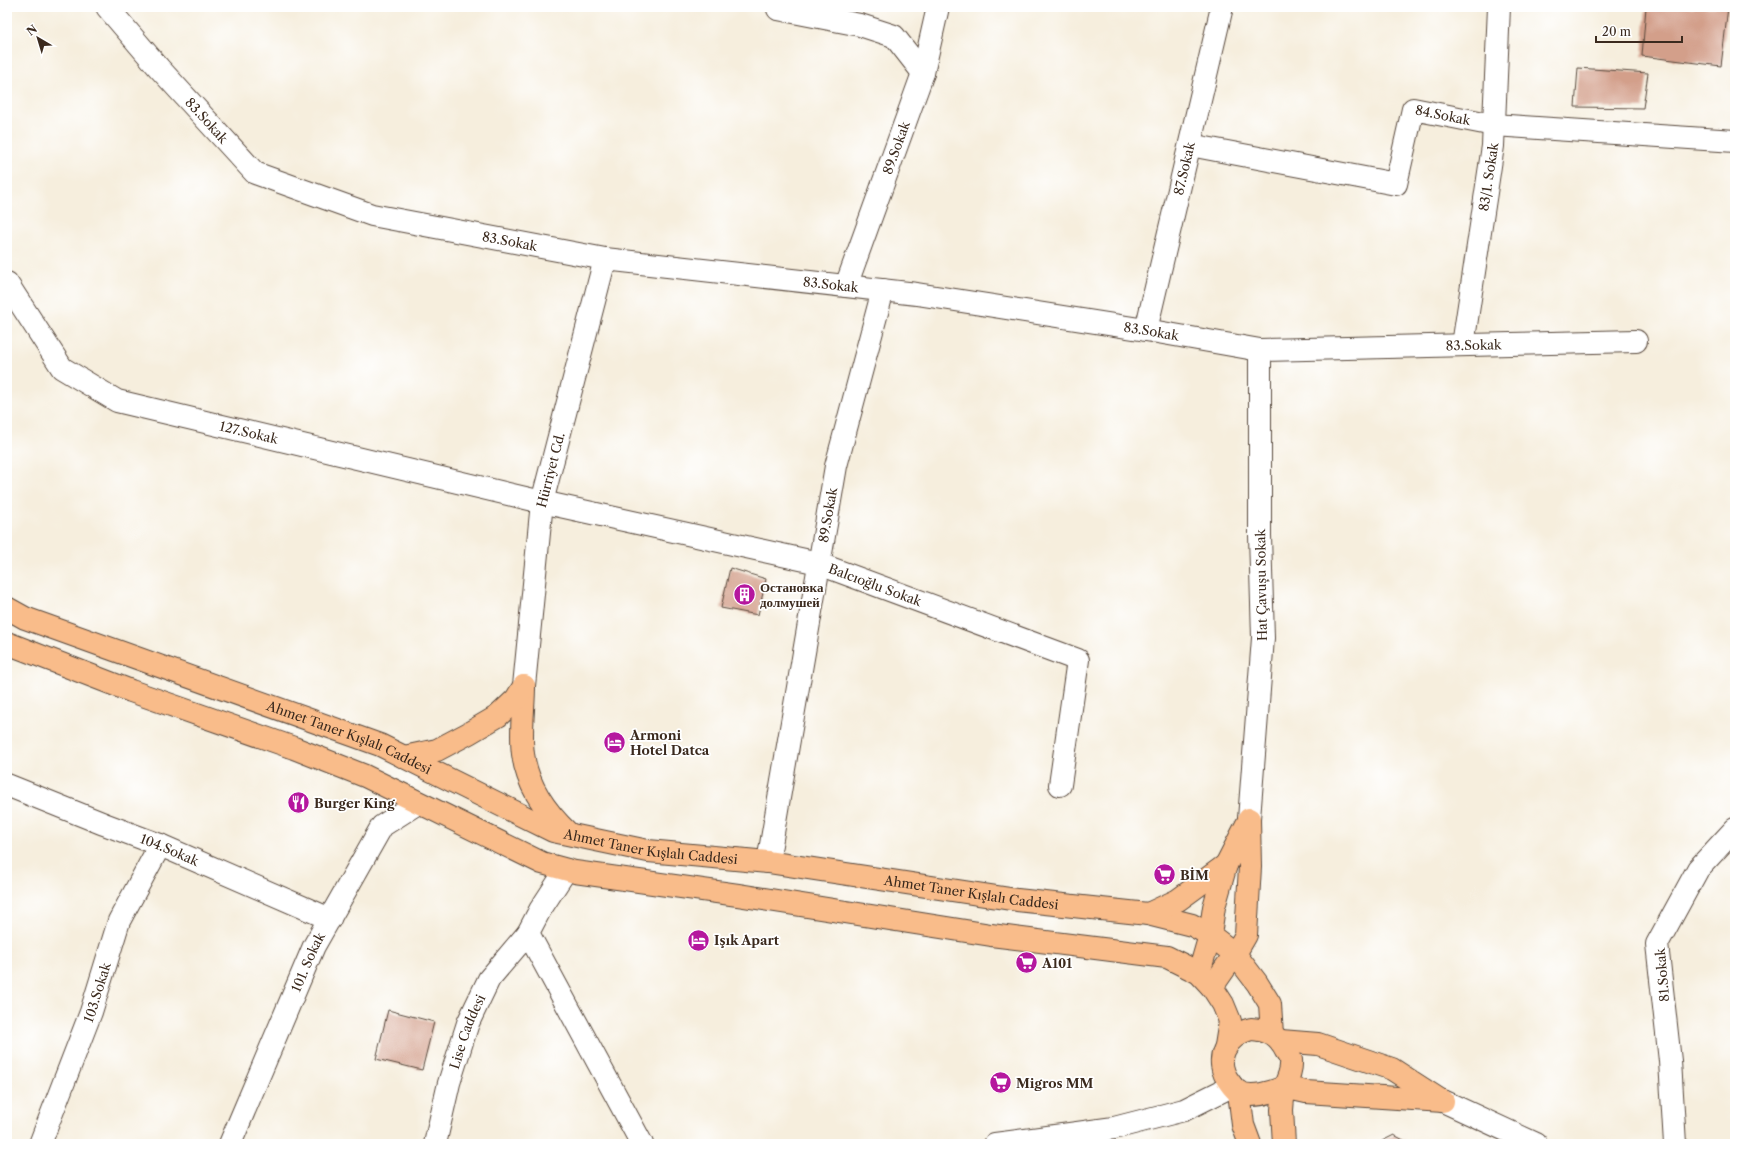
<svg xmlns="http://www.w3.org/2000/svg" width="1742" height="1151" font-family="'Libre Caslon Text',serif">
	<rect width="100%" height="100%" fill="#fff"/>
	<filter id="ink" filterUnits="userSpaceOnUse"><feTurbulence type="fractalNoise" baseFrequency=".025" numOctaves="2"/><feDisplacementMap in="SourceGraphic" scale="8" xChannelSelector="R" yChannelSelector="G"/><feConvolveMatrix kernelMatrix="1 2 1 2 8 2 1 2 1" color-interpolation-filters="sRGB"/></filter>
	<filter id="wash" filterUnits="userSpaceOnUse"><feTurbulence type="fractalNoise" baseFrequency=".012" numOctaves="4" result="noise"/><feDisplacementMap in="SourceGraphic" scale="16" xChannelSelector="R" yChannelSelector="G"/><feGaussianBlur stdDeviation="0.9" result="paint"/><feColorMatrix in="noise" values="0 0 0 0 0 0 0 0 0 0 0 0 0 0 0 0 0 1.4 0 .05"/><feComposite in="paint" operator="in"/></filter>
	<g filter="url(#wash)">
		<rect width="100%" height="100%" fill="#f6eedd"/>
		<g id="blocks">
			<path fill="#d39f8a" d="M1646,7H1728L1721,66L1642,56Z
				M1578,68L1648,73L1643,108L1575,107Z
				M730,568L766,579L758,615L721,608Z
				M388,1010L434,1022L422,1070L376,1059Z
				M1394,1135L1411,1144H1376Z"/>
		</g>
	</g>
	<g filter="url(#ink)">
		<use href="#blocks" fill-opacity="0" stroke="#57473b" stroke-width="1"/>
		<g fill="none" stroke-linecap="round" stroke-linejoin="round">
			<defs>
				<g id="minor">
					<path id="s1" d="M107,7L159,68L255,173L372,215L605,259L917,294L1146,330L1260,350L1636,341"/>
					<path d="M778,9L860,25L894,36L923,73"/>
					<path id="s2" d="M1190,145L1396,184L1413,109L1494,125L1735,141"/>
					<path id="s3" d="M7,283L62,368L117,401L542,502L814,562L1078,660L1060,785"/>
					<path id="s4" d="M846,286L923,73L938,7"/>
					<path id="s5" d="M1146,330L1222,7"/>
					<path id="s6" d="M1463,345L1493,146L1499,7"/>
					<path id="s7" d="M524,686L542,502L605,259"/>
					<path id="s8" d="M7,785L104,824L160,845L330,919"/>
					<path d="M1249,819L1263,638L1260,535V350"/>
					<path id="s9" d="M768,862L836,466L883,290"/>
					<path d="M566,870L540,910L528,933L642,1144"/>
					<path d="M1443,1101L1536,1144"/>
					<path id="s10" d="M40,1144L91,1012L119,921L160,845"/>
					<path id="s11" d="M230,1144L314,946L382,826L418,803"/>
					<path id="s12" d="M435,1144L449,1083L468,1023L489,979L528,933"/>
					<path d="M995,1144L1114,1128L1184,1110L1232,1086"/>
					<path d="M1675,1144L1670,1061L1657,944L1698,869L1735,829"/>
				</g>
				<g id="major">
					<path id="s13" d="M7,608L25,618L380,745L553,831L648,851L768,862L1017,900L1148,914L1192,925L1210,935L1235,954L1257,983L1270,1004L1272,1034"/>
					<path d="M7,643L131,691L294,748L365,776L542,863L575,872L738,895L991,935L1167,957L1199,973L1212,987L1223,1004L1230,1021L1226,1046"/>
					<path d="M524,686C524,708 520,732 523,754C527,785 546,812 568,833"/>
					<path d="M404,757L437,750L469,733L498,716L516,699L524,686"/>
					<path d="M1148,914L1178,900L1226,865"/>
					<path d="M1199,973L1210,935L1214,907L1226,865L1248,822"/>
					<path d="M1212,987L1235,954L1246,935L1250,867L1249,819"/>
					<path d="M1251,1029C1269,1030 1278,1036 1286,1051C1288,1054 1290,1057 1291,1060C1292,1069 1288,1079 1284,1087C1272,1092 1251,1099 1239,1092C1235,1090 1232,1086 1230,1083C1212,1060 1226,1036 1251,1029Z"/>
					<path d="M1281,1041L1318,1044L1392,1069L1440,1100"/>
					<path d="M1239,1092L1243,1125L1250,1144"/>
					<path d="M1284,1144L1282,1110L1284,1087L1306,1092L1443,1101"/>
				</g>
			</defs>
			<use href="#minor" stroke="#57473b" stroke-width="24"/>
			<use href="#major" stroke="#57473b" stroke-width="24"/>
			<use href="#minor" stroke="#fff" stroke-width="22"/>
			<use href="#major" stroke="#f9bc8a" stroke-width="22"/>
		</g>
	</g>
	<defs>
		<symbol id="building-disc" viewBox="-11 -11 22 22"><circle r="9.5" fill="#b5179e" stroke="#fff"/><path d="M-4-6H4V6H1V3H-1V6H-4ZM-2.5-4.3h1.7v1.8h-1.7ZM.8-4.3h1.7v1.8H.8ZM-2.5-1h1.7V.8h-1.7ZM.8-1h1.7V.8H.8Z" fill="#fff"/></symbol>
		<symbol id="hotel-disc" viewBox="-11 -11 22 22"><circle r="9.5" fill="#b5179e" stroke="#fff"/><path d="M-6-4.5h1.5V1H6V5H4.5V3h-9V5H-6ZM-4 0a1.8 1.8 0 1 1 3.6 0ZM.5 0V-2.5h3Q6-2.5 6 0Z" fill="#fff"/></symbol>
		<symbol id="restaurant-disc" viewBox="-11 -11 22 22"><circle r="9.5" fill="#b5179e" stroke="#fff"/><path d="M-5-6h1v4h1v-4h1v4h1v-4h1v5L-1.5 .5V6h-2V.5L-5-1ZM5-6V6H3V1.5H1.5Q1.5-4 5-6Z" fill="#fff"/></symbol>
		<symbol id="supermarket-disc" viewBox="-11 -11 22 22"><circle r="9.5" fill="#b5179e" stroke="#fff"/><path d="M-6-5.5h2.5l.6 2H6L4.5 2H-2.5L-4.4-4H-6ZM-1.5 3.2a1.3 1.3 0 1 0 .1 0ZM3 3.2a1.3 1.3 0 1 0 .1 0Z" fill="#fff"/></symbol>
	</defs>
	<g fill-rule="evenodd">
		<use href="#building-disc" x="732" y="582" width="25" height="25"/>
		<use href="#hotel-disc" x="602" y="730" width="25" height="25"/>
		<use href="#restaurant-disc" x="286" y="790" width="25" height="25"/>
		<use href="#supermarket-disc" x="1152" y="862" width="25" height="25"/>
		<use href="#hotel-disc" x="686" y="928" width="25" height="25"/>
		<use href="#supermarket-disc" x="1014" y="950" width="25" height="25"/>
		<use href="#supermarket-disc" x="988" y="1070" width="25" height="25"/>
	</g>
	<g text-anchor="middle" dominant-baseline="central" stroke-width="3.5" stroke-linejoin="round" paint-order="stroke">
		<g font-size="13" fill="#3b2a1e" stroke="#fff">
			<text stroke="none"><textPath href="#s2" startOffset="317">84.Sokak</textPath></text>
			<text stroke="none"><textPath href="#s1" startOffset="151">83.Sokak</textPath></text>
			<text stroke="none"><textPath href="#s4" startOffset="147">89.Sokak</textPath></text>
			<text stroke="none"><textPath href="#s5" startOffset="166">87.Sokak</textPath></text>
			<text stroke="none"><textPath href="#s6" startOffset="170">83/1. Sokak</textPath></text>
			<text stroke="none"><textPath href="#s1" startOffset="487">83.Sokak</textPath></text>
			<text stroke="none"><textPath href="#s1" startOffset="811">83.Sokak</textPath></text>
			<text stroke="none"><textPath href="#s1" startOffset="1135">83.Sokak</textPath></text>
			<text stroke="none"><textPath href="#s1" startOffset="1459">83.Sokak</textPath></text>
			<text stroke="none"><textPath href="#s3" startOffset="301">127.Sokak</textPath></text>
			<text stroke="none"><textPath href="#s7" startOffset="218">Hürriyet Cd.</textPath></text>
			<text stroke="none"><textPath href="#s9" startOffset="352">89.Sokak</textPath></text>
			<text stroke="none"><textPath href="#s3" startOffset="946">Balcıoğlu Sokak</textPath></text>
			<text transform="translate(1261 585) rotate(-91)">Hat Çavuşu Sokak</text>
			<text stroke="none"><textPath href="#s13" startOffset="366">Ahmet Taner Kışlalı Caddesi</textPath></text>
			<text stroke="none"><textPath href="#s13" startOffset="690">Ahmet Taner Kışlalı Caddesi</textPath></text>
			<text stroke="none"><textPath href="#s8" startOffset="175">104.Sokak</textPath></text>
			<text stroke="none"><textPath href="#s13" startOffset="1014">Ahmet Taner Kışlalı Caddesi</textPath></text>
			<text stroke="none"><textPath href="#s11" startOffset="198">101. Sokak</textPath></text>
			<text transform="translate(1662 975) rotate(-95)">81.Sokak</text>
			<text stroke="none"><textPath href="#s10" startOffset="162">103.Sokak</textPath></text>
			<text stroke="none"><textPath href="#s12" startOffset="117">Lise Caddesi</textPath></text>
		</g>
		<g font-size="13" font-weight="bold" fill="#3b2a1e" stroke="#fff" text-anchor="start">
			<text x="760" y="587">Остановка<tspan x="760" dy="15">долмушей</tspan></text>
			<text x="630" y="735">Armoni<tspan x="630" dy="15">Hotel Datca</tspan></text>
			<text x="314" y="803">Burger King</text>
			<text x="1180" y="875">BİM</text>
			<text x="714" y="940">Işık Apart</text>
			<text x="1042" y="963">A101</text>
			<text x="1016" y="1083">Migros MM</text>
		</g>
	</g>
	<rect width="1742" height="1151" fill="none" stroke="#fff" stroke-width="24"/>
	<g transform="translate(38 38) rotate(322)" stroke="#ffffff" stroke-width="3" paint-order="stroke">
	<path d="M0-3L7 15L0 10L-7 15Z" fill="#3b2a1e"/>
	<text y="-6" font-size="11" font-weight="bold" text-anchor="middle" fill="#3b2a1e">N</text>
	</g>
	<path d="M1596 36v6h86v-6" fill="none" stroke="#3b2a1e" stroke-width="2"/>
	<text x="1602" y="36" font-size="12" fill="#3b2a1e" stroke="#ffffff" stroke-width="3" paint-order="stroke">20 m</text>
</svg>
